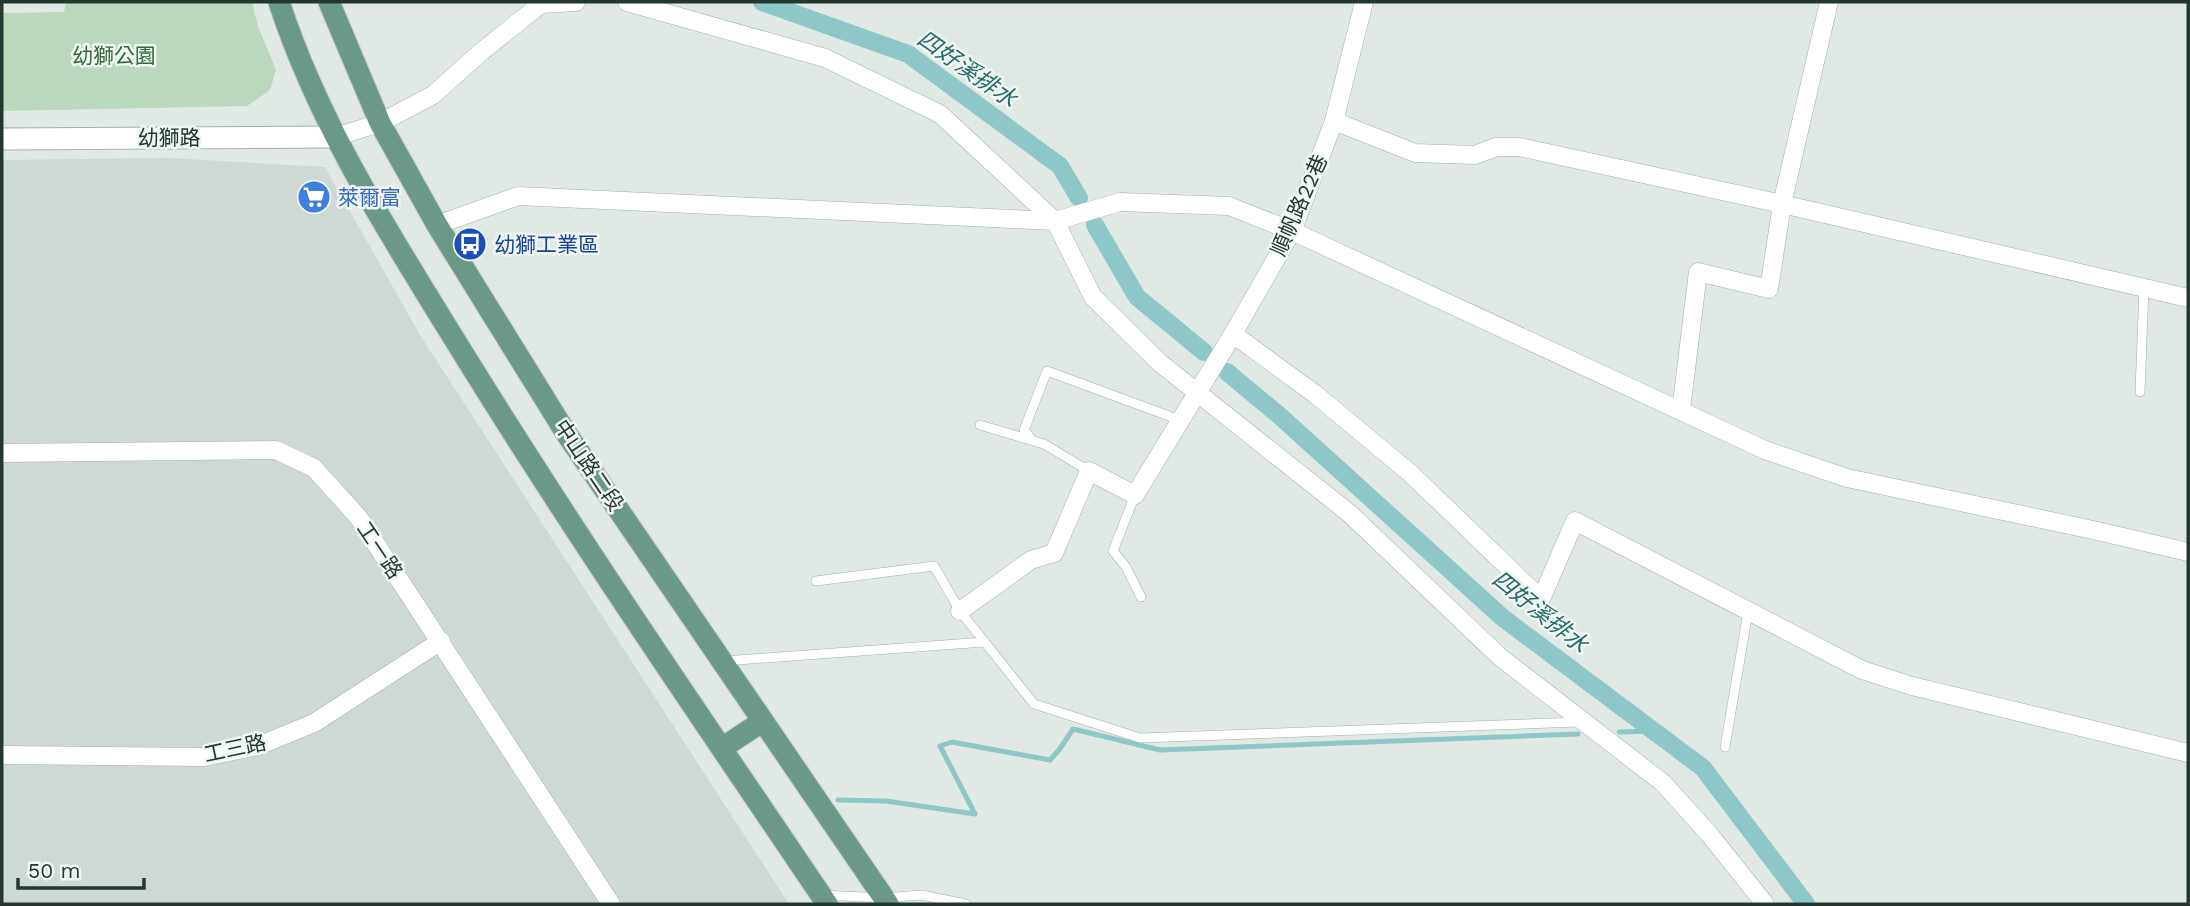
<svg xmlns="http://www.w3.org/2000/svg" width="2190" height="906" font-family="'Work Sans','Noto Sans TC',sans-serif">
	<rect width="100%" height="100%" fill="#e0e9e4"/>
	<path fill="#cfd9d3" d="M169,158L325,167L420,335L789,904H2V160Z"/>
	<path fill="#bbd8bf" d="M66,2H252L258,26L276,70L270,90L247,106L2,111V13L64,12Z"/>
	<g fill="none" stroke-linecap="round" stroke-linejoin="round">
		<path stroke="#8ec7c8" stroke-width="5" d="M1619,732L1653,731
			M838,800L886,801L975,814L940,746L952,742L1050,760L1059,750L1073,729L1160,750L1578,734"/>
		<path stroke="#8ec7c8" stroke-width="18" d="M762,2L908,54L1060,166L1079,198
			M1095,225L1137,297L1204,352
			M1227,372L1281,417L1503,618L1703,768L1806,904"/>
		<defs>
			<path id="service" d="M2140,392L2144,288
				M980,425L1044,444L1089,471
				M1032,440L1024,430L1047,371L1180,420
				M1135,495L1113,551L1126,567L1141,597
				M816,581L934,566L960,611L1034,704L1140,738L1579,722
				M724,661L985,642
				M1725,747L1748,612
				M822,895L884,898L921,895L966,904"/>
			<path id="minor" d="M627,2L825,58L940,114L1055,221L1093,297L1160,363L1349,513L1500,657L1663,783L1709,834L1765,904
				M1334,121L1415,153L1475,155L1496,147H1519L1782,204L2188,298
				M335,137L380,123L433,95L481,52L541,4L576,2
				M437,225L518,196L1055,221L1120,202L1229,206L1292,231L1765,450L1847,478L2093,530L2188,552
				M1233,334L1315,394L1410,473L1541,599L1575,521L1862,670L1912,686L2188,753
				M1681,410L1698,272L1769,289L1782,204L1829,2
				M2,453L276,450L314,468L359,518L611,904
				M960,611L1031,560L1054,553L1089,471L1135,495L1233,334L1292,231L1334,121L1364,2
				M2,755L204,757L258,746L314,723L441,641"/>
			<path id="tertiary" d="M2,139L335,137"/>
			<path id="primary" d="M279,2C319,125 390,235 458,345C575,535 702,719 827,904
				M329,2L380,123L437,225L566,433L888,904
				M722,748L763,721"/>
		</defs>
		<use href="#service" stroke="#a4b0aa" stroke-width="10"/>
		<use href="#minor" stroke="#a4b0aa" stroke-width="19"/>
		<use href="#tertiary" stroke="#a4b0aa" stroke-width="23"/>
		<use href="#primary" stroke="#bdc3c1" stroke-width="23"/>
		<use href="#service" stroke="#fff" stroke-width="9"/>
		<use href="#minor" stroke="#fff" stroke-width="18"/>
		<use href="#tertiary" stroke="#fff" stroke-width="21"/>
		<use href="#primary" stroke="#6a9a87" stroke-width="21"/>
	</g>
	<defs>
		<symbol id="supermarket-disc" viewBox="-11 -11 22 22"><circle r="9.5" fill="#3f7fe0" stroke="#f0f6f2"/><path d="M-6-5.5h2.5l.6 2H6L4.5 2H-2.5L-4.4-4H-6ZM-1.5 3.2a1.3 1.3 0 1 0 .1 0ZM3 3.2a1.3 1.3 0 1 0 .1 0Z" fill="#fff"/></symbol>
		<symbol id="bus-disc" viewBox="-11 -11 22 22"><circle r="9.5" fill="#1a4fb4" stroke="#f0f6f2"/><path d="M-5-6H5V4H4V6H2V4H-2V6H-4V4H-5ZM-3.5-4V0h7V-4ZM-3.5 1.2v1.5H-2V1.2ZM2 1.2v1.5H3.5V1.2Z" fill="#fff"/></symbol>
	</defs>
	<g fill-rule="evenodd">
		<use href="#supermarket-disc" x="295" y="178" width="38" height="38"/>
		<use href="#bus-disc" x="451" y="225" width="38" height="38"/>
	</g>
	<g text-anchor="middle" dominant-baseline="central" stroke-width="5" stroke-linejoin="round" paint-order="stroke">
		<g font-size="21" fill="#326a40" stroke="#f0f6f2">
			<text x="114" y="55">幼獅公園</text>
		</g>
		<g font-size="21" fill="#23372f" stroke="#f0f6f2">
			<text x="169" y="137">幼獅路</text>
			<text transform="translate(1299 205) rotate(-66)">順帆路22巷</text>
			<text transform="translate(589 465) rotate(56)">中山路二段</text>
			<text transform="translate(380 550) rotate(56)">工一路</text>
			<text transform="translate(235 748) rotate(-12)">工三路</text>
		</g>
		<g font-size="21" fill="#366cbe" stroke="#f0f6f2" text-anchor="start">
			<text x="338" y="197">萊爾富</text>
		</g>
		<g font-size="21" fill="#164399" stroke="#f0f6f2" text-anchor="start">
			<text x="494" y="244">幼獅工業區</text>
		</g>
		<g font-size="23" font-style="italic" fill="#246a6c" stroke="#f0f6f2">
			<text transform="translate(967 69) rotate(35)">四好溪排水</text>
			<text transform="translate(1540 612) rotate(39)">四好溪排水</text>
		</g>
	</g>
	<rect width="2190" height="906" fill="none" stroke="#23372f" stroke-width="7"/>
	<path d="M18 878v10h126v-10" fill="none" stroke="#23372f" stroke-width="3.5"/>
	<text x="28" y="878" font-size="21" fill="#23372f" stroke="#f0f6f2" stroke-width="5" paint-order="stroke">50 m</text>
</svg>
